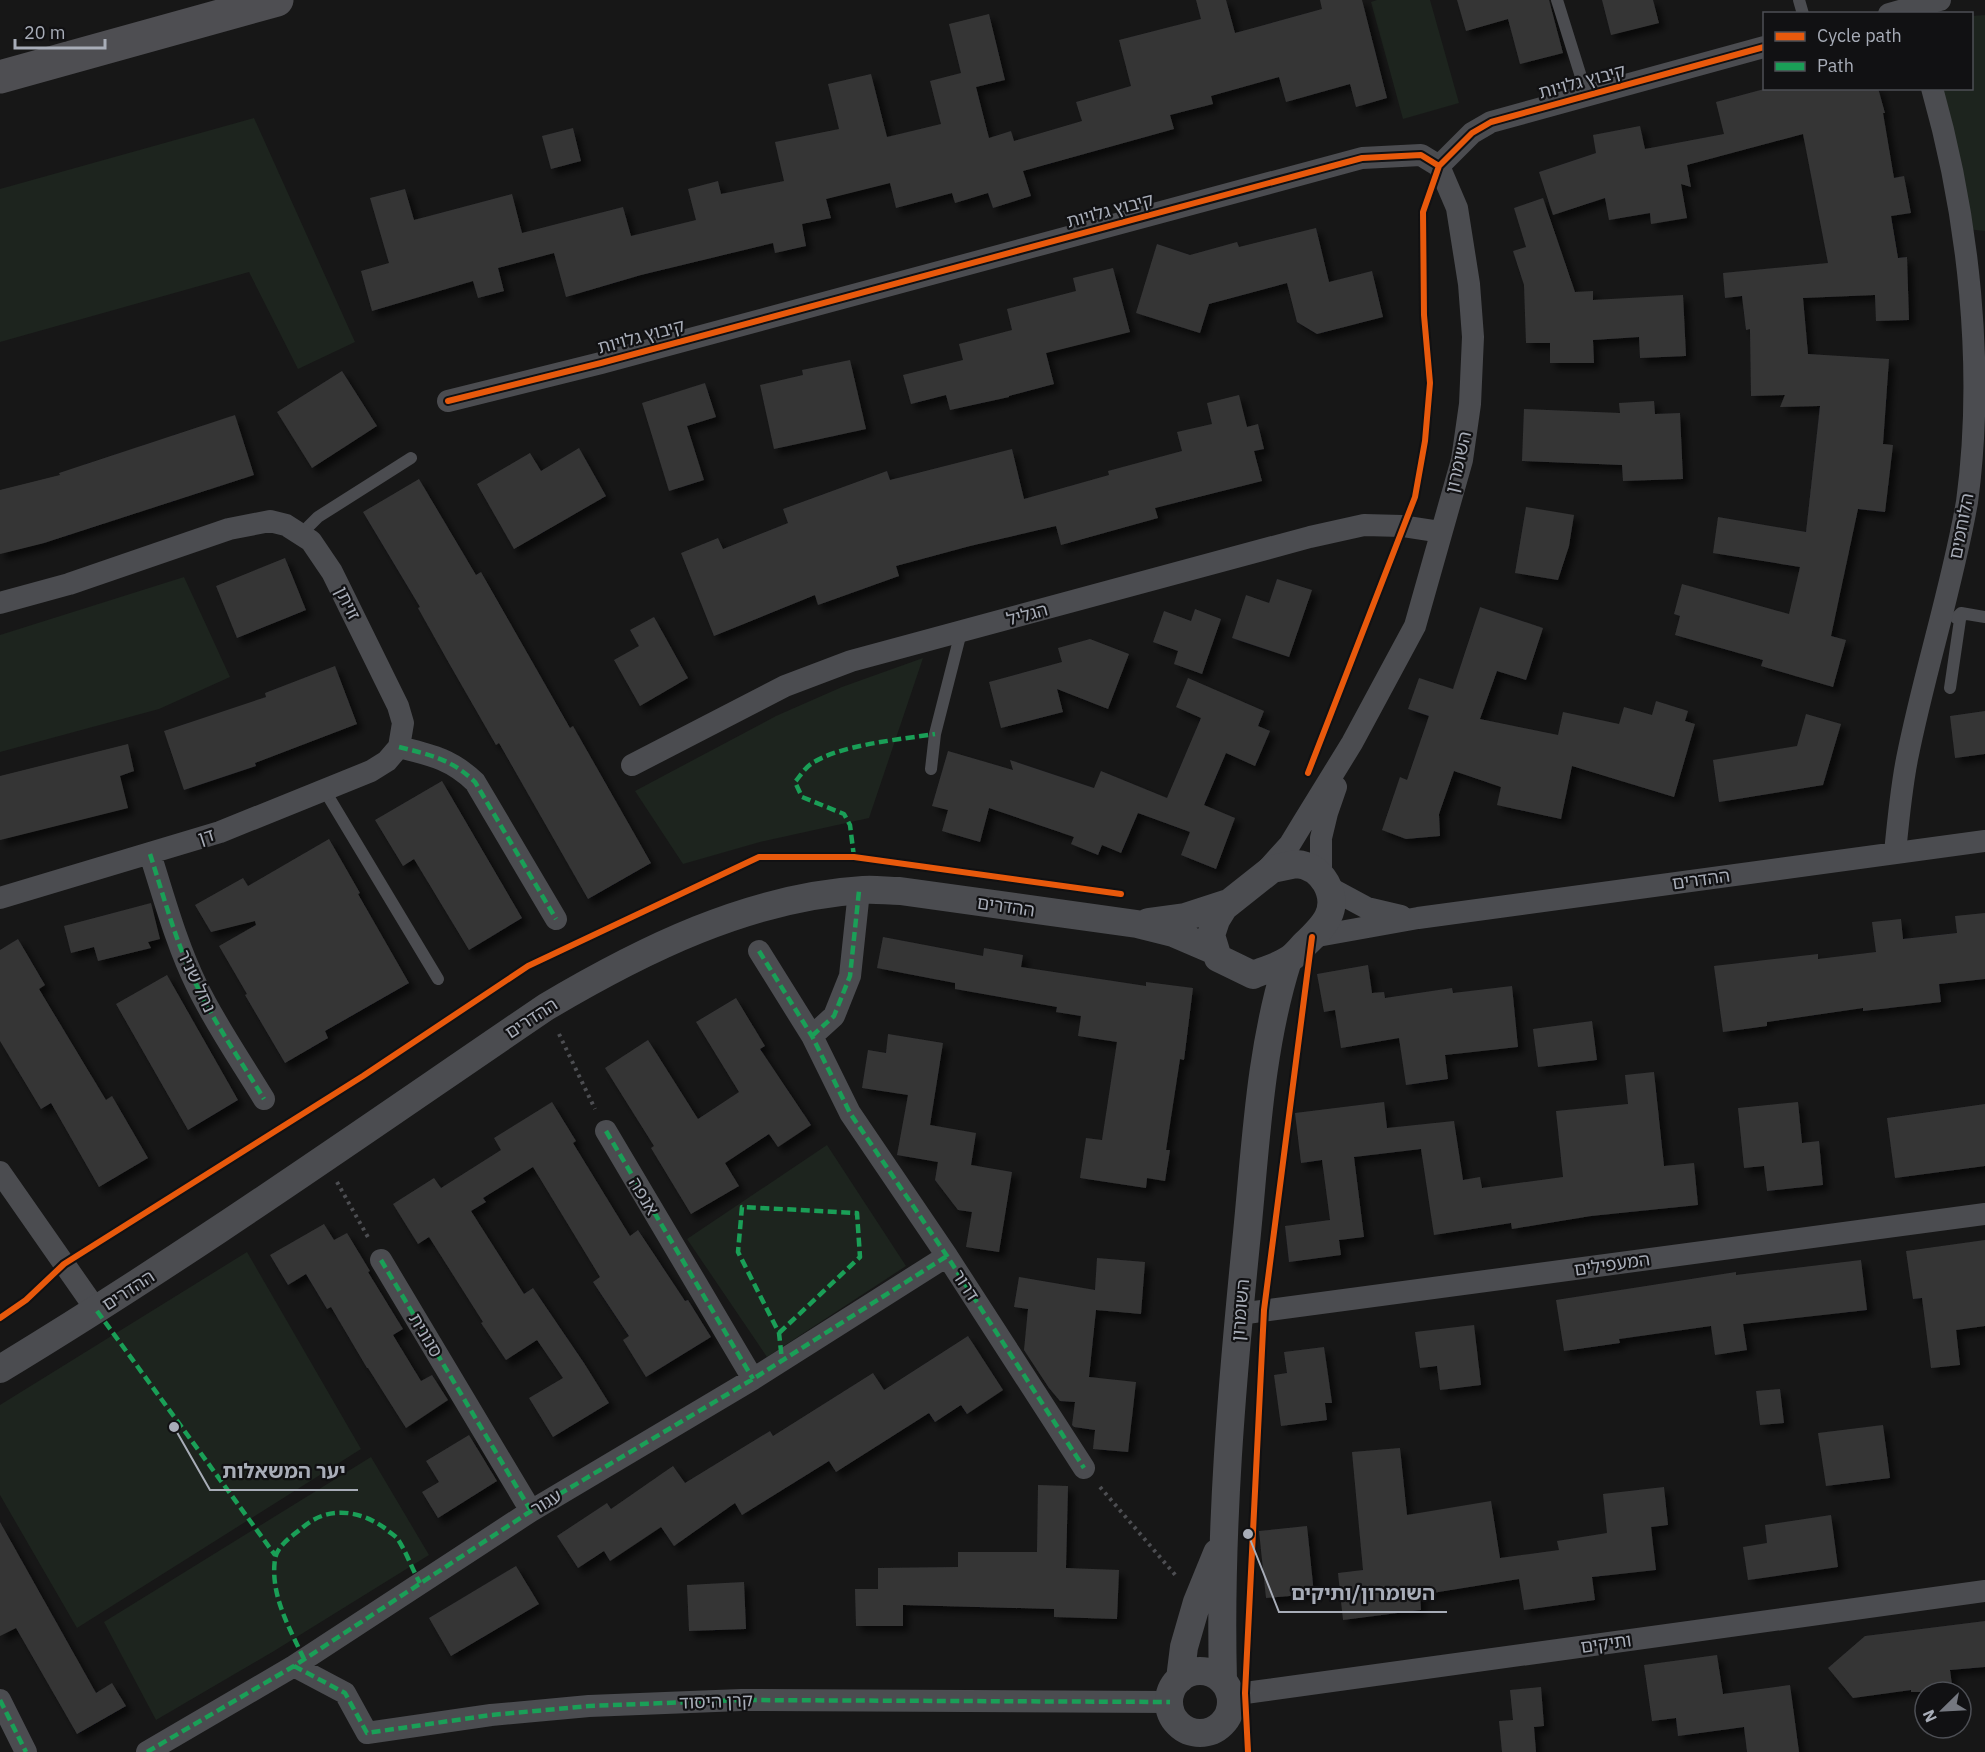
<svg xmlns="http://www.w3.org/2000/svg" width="1985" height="1752" font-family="'IBM Plex Sans','Noto Sans Hebrew',sans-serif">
	<defs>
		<filter id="shadow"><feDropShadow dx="5.5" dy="5.5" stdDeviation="3" flood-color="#0009"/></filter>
	</defs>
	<rect width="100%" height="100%" fill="#171717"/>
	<path fill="#1d241e" d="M1377,0H1430L1459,103L1403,119L1371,2Z
		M1985,15V231L1967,229L1939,89L1972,88V16Z
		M254,118L355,342L298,369L249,272L0,342V189Z
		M184,577L230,677L159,709L0,752V635Z
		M923,658L869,818L760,842L683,864L635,791L776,716L842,687Z
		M827,1145L906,1266L767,1357L687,1239Z
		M247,1252L361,1449L77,1628L0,1495V1405Z
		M371,1457L429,1555L274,1651L156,1720L104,1622Z"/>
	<path fill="#353536" filter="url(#shadow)" d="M1196,0H1226L1235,33L1322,9L1320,0H1362L1387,98L1356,107L1350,84L1286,102L1279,77L1211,96L1213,104L1170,115L1174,129L1023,171L1031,196L993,208L988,193L955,203L952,193L896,208L890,183L826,199L831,218L802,224L806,246L775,253L773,243L641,275L566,297L554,253L498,268L504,291L478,298L473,281L372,311L361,271L389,263L370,198L405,189L414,220L512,194L522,233L623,207L631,236L696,220L688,189L718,181L721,194L784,181L775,142L839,129L828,84L871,74L887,137L941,124L930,81L961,73L949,24L989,14L1005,80L976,87L989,138L1011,131L1014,141L1082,121L1076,102L1131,86L1119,40L1201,19Z
		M1457,0H1549L1563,53L1520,64L1508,19L1466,31Z
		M1602,0H1653L1659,23L1611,35Z
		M1768,88H1878L1885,113H1883L1894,178L1904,176L1911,213L1891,216L1898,258L1907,257L1909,320L1876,321L1875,295L1803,298L1808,354L1889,359L1883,444L1893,445L1885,512L1858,509L1831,636L1846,640L1833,687L1761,666L1763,660L1675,635L1680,616L1674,614L1682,584L1789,614L1800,567L1713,553L1718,517L1806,532L1820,406L1780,407L1785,395L1751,396L1750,329L1746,330L1742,296L1725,298L1723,273L1828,263L1803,134L1687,165L1691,187L1681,184L1687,218L1651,224L1650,213L1609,220L1605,198L1553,215L1539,172L1596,153L1593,135L1640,126L1645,149L1724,134L1716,102Z
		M573,128L581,161L551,169L542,136Z
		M1543,198L1575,292L1593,291V300L1683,295L1686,356L1640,358L1639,337L1593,340L1594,363H1550V343H1526L1524,285L1513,251L1526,247L1514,208Z
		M1316,228L1329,282L1372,271L1383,317L1317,334L1297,322L1287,283L1209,304L1200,333L1136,313L1157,244L1190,255L1237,242L1239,247Z
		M1113,268L1130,332L1046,353L1054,384L1009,396V397L950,410L946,395L911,404L903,375L963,360L959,344L1012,330L1007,309L1076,291L1073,278Z
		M850,360L866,429L774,449L760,385L803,375L802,370Z
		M342,371L377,426L312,468L277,412Z
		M705,383L716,417L687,426L704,480L669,491L642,403Z
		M1239,395L1247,427L1258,424L1264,449L1254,451L1262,481L1155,508L1158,518L1061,545L1056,526L970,546L896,566L899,576L818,605L815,595L714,636L681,553L718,538L723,549L788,523L783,509L887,471L890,480L1012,449L1024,499L1109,475L1108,471L1182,451L1177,432L1212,424L1207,403Z
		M1654,401L1655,414L1680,413L1683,479L1623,481L1622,465L1522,461L1524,409L1620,413L1619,403Z
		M235,415L254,475L44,543L0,554V490L60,475L59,473Z
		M579,448L606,496L514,549L477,484L530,453L541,471Z
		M419,479L476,575L481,572L570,728L573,726L651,863L588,899L499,743L496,745L450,665L418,608L420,607L363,512Z
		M1526,507L1574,515L1569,546L1558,580L1515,573Z
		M285,558L306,610L237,638L216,586Z
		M1277,579L1312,590L1289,657L1232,638L1246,595L1269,603Z
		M1480,607L1543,628L1526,680L1497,671L1480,719L1558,735L1563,712L1619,724L1624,707L1652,715L1656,701L1688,711L1685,721L1695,724L1674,797L1572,766L1561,819L1497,805L1501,787L1454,771L1439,814L1440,836L1406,839L1382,830L1400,777L1407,780L1429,716L1408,709L1419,678L1453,689Z
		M1195,609L1221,619L1202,674L1174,664L1178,651L1153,642L1164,611L1191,621Z
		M654,617L688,678L640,706L614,660L639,646L630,630Z
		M1090,639L1129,654L1108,709L1057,689L1063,712L1001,728L989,682L1062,662L1058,648Z
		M335,666L357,724L255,763L256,766L184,790L164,731L266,697L265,693Z
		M1188,678L1264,711L1258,726L1270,731L1255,766L1226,753L1204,805L1235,818L1216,869L1181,855L1190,832L1138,813L1121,853L1102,845L1098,855L1071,844L1074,837L989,808L980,842L942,831L948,810L932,806L948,751L1013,770L1010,760L1094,788L1101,771L1167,798L1201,718L1176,707Z
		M1985,711V754L1955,758L1950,716Z
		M1806,714L1841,724L1823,785L1719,802L1713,760L1797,746Z
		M128,744L134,771L120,776L128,808L0,840V776Z
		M442,781L522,918L469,950L414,859L403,866L375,820Z
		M329,839L360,893L358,894L409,983L325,1031L328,1038L285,1063L245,995L247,994L219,946L256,925L255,921L211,932L195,905L243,878L248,886Z
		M151,903L160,939L148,942L151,948L98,961L94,947L71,953L64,926Z
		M1985,913V979L1939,984L1941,1002L1863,1011V1008L1767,1022V1026L1723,1032L1714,966L1818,954V959L1876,952L1872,922L1901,919L1903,939L1957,933L1955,916Z
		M883,937L983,956L984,948L1023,955L1021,967L1146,986V982L1193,988L1184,1060L1180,1059L1166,1150H1170L1165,1181L1147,1178L1146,1188L1080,1178L1086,1138L1102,1140L1117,1042L1078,1036L1081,1016L1056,1012L1057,1007L955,989V983L877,968Z
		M18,939L45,985L39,989L106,1100L112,1096L148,1158L99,1187L51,1103L41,1109L0,1041V950Z
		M1368,965L1372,993L1384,992L1385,998L1452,988L1453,993L1512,986L1518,1047L1445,1055L1448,1079L1406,1085L1399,1038L1341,1048L1335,1010L1324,1012L1317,974Z
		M167,975L238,1100L188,1130L116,1004Z
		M736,998L765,1046L760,1049L811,1125L778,1147L769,1134L725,1163L739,1186L691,1214L651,1148L654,1146L605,1068L648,1040L698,1119L739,1092L696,1022Z
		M1592,1021L1597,1060L1538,1067L1533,1029Z
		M888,1034L943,1043L930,1125L976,1133L971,1165L1012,1172L999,1252L966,1247L972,1212L958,1210L935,1180L938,1162L897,1155L908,1095L862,1088L868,1050L886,1053Z
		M1654,1072L1664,1166L1694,1163L1698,1205L1591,1216L1512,1229L1511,1223L1434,1235L1421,1149L1354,1157L1364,1237L1339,1240L1341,1255L1289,1262L1285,1226L1330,1220L1322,1160L1301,1163L1295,1113L1384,1102L1387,1128L1454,1121L1463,1180L1480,1177L1482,1188L1563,1177L1556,1111L1628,1104L1625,1075Z
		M552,1102L576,1141L573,1143L630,1236L638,1230L685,1301L688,1300L711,1337L646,1377L623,1340L629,1336L593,1282L600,1277L533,1167L483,1198L486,1202L471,1211L524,1294L533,1288L584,1363L609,1403L553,1437L529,1398L563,1378L537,1340L506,1360L481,1323L483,1322L429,1237L418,1244L393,1204L434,1178L441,1188L501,1150L494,1138Z
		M1798,1102L1802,1143L1819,1141L1823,1185L1767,1191L1764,1166L1744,1168L1738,1108Z
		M1985,1104V1166L1895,1178L1887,1118Z
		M324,1224L334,1240L347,1233L370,1271L368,1272L403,1329L393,1335L421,1381L432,1375L448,1400L406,1428L368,1368H367L331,1307L327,1309L306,1274L288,1285L270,1255Z
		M1985,1240V1326L1956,1330L1960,1365L1931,1368L1922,1298L1913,1299L1906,1251Z
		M1097,1258L1145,1262L1141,1314L1096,1310L1089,1377L1136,1382L1128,1452L1093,1449L1095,1430L1074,1427L1072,1425L1075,1402L1060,1401L1049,1388L1024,1350L1028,1309L1014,1307L1019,1277L1095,1290Z
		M1861,1260L1867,1310L1743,1324L1747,1350L1715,1355L1711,1326L1619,1339L1620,1343L1564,1351L1556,1300L1736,1272V1275Z
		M1474,1325L1481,1385L1440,1390L1437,1366L1420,1368L1415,1332Z
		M968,1336L1003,1390L967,1414L961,1405L935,1422L929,1413L836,1472L829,1461L742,1515L735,1503L674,1546L661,1527L610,1561L604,1551L578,1568L557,1536L607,1503L611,1509L673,1466L685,1483L770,1431L773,1436L873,1373L884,1390Z
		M1324,1347L1332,1403H1325L1327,1420L1281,1426L1274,1375L1287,1373L1284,1352Z
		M1780,1389L1784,1423L1760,1425L1756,1391Z
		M1883,1425L1890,1478L1826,1486L1818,1433Z
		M469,1435L497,1481L438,1518L422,1492L439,1482L426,1461Z
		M1400,1448L1407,1515L1491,1501L1500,1558L1559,1550L1557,1541L1607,1533L1603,1494L1664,1487L1668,1525L1651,1527L1656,1570L1592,1577L1595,1600L1524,1610L1519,1579L1420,1595L1421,1610L1343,1620L1338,1573L1363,1570L1352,1452Z
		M1038,1485L1068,1486L1066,1568L1119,1570L1117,1619L1054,1617V1609L903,1605V1626H856L855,1589H878V1568L958,1567V1552H1037Z
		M1831,1515L1838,1567L1748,1580L1743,1547L1767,1543L1765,1525Z
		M0,1522L96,1693L112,1683L126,1706L77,1734L16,1628L0,1636Z
		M1307,1526L1314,1594L1266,1598L1259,1531Z
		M516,1566L539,1604L451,1656L429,1618Z
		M744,1582L746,1629L689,1631L687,1585Z
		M1985,1621V1667L1950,1670L1953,1692H1911V1690L1853,1698L1828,1668L1865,1636Z
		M1717,1655L1723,1694L1790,1685L1799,1752H1747L1744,1727L1678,1736L1676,1718L1652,1721L1644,1665Z
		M1541,1687L1544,1726L1534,1727L1536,1752H1502L1499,1721L1513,1720L1510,1690Z"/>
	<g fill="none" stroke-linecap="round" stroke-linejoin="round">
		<path stroke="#4d4e52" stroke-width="4" stroke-dasharray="3 4.5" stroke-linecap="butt" d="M559,1034L595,1109
			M337,1182L369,1239
			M1100,1487L1177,1577"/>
		<path stroke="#4b4c50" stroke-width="12" d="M1557,0L1587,96
			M1799,0L1803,14
			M301,534L318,517L411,458
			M1956,618L1961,613L1985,617
			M1950,688L1961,613
			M931,769L935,734L961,632
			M325,791L438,979"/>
		<path stroke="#4b4c50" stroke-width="22" d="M1889,14L1940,0
			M448,401L601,363L1362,158L1421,155L1439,166L1472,133L1491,122L1764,47
			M0,603L69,584L229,529L270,521L286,525L311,541L332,572L398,706L403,723L399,747
			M399,747C431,755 451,759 475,782L556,919
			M632,765L785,686L851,661L1310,537L1364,525L1402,526L1441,532
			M1895,853C1898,822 1901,790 1907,759C1924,673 1952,588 1967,502C1985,368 1969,218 1932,88
			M150,854C164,897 176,943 196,984C215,1024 241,1061 264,1099
			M1263,874L1290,844L1304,821L1352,743L1415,626L1462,460L1470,404L1473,337L1469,284L1457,208L1439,166
			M1321,874V838L1327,813L1336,787
			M1328,887L1367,908L1401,916
			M0,898L220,832L371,771L387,761L399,747
			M1312,937L1418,918L1985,841
			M759,951L812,1036L850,1113L947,1256L1084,1468
			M812,1036L834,1016L850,976L859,891
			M606,1131L753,1379
			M0,1172L97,1311
			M381,1260L531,1511
			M1239,1314L1985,1214
			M294,1666L345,1693L367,1733L491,1715L589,1706L741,1700L1170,1702
			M0,1700L26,1752
			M1231,1703L1245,1693L1985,1591
			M147,1752L294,1666L531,1511L753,1379L947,1256"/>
		<path stroke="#4b4c50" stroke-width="28" d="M1296,864C1309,865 1319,871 1326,883C1341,910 1323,927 1305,944C1300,949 1294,957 1288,960C1278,967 1264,970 1253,975L1218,958L1211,935L1216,920L1224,907L1272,869Z
			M1148,922L1185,917L1228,903
			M0,1369C187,1256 365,1130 546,1007C642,950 749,897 863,890C875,889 888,891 900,891L1137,924L1173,933L1215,951
			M1169 1702a31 31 0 1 1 62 0a31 31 0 1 1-62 0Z
			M1180,1679L1184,1647L1197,1602L1217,1553
			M1223,1681C1219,1531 1232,1382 1247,1233C1256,1142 1260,1048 1288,960"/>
		<path stroke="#4e4e52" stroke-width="33" d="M0,77L277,0"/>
		<path stroke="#1a9f57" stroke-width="4.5" stroke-dasharray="9 4.5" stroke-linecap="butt" d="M399,747C431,755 451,759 475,782L556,919
			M150,854C164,897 176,943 196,984C215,1024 241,1061 264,1099
			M854,857L850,825L844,814L802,797L795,782C800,776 805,768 811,764C838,745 903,739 935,734
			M759,951L812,1036L850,1113L947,1256L1084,1468
			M812,1036L834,1016L850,976L859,891
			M606,1131L753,1379
			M381,1260L531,1511
			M97,1311L275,1555
			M779,1333L860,1257L857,1213L742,1207L738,1252L779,1333L782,1360
			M304,1659C289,1627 270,1595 275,1559C277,1546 292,1536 302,1528C328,1505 360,1510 386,1529C389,1532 394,1535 397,1538C406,1551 412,1569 420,1583
			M294,1666L345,1693L367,1733L491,1715L589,1706L741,1700L1170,1702
			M0,1700L26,1752
			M147,1752L294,1666L531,1511L753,1379L947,1256"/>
		<defs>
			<path id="cycleway" d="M448,401L601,363L1362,158L1421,155L1439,166L1472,133L1491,122L1764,47
				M1308,773L1415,497L1425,441L1430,383L1424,315L1423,212L1439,166
				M0,1318L26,1300L64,1264L363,1076L528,966L759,857H854L1121,894
				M1248,1752L1245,1693L1264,1310L1312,937"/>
		</defs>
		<use href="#cycleway" stroke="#111113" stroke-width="10"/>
		<use href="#cycleway" stroke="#e8590c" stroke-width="6"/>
	</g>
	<g text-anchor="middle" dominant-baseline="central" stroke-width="4.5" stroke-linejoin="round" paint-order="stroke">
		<g font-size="18" fill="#a8adb8" stroke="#111113">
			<text transform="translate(1582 81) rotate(-15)">קיבוץ גלויות</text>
			<text transform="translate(1110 210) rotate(-15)">קיבוץ גלויות</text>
			<text transform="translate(641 336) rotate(-15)">קיבוץ גלויות</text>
			<text transform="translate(1458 462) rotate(-77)">השומרון</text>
			<text transform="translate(1961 526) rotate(-79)">הלוחמים</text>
			<text transform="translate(348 603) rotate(64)">זויתן</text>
			<text transform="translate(1027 614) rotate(-15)">הגליל</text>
			<text transform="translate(206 836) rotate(-18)">דן</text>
			<text transform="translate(1701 879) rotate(-8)">ההדרים</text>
			<text transform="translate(1006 906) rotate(8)">ההדרים</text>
			<text transform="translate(197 981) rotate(65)">נחל שניר</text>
			<text transform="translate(531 1018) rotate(-33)">ההדרים</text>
			<text transform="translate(644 1196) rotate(59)">אנפה</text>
			<text transform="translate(1612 1264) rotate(-8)">המעפילים</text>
			<text transform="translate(966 1285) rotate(57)">דרור</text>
			<text transform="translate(128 1290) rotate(-33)">ההדרים</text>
			<text transform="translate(1240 1310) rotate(-85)">השומרון</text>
			<text transform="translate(426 1335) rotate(59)">סנונית</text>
			<text transform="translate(546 1502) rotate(-31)">עגור</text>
			<text transform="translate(1606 1643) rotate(-8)">ותיקים</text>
			<text transform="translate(716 1701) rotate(-2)">קרן היסוד</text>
		</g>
	</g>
	<path fill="none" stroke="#a8adb8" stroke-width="2" d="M174 1427L210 1490H358M1248 1534L1279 1612H1447"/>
	<g fill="#a8adb8" stroke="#111113" stroke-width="2">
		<circle cx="174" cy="1427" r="6"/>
		<circle cx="1248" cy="1534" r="6"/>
	</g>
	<g font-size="20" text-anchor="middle" font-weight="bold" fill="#a8adb8" stroke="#111113" stroke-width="4.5" stroke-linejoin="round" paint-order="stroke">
		<text x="284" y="1478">יער המשאלות</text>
		<text x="1363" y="1600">השומרון/ותיקים</text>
	</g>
	<rect x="1763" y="12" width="210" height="78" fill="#111113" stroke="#4d4f55" stroke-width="1.5"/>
	<rect x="1775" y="32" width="30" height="9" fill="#e8590c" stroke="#4d4f55" stroke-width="1.5"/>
	<text x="1817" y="42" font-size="18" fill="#a8adb8">Cycle path</text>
	<rect x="1775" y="62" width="30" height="9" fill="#1a9f57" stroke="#4d4f55" stroke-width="1.5"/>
	<text x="1817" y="72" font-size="18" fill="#a8adb8">Path</text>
	<g transform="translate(1943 1710) rotate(246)"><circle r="28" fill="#111113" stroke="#4d4f55" stroke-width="1.5"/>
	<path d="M0-4.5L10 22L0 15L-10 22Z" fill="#757880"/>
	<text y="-9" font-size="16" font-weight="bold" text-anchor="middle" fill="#a8adb8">N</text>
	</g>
	<path d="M15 39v9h90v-9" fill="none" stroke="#a8adb8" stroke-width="3"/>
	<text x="24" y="39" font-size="18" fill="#a8adb8" stroke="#111113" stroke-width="4.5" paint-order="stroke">20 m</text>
</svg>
